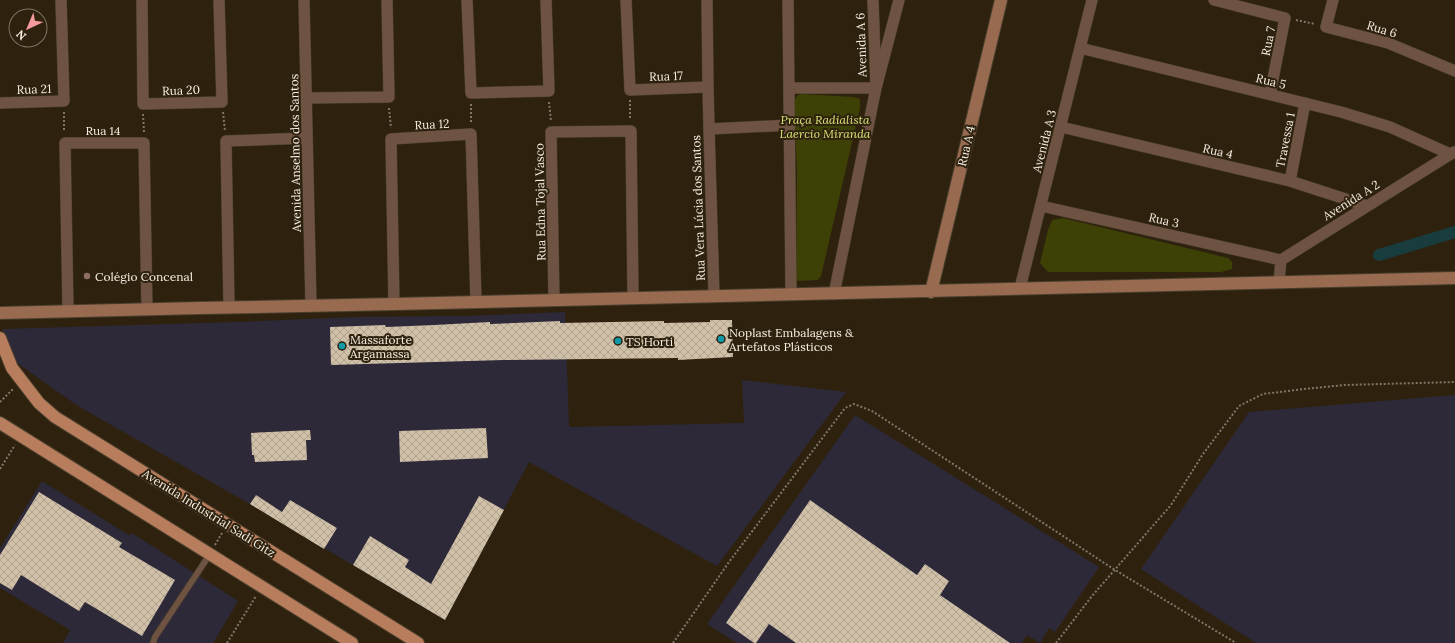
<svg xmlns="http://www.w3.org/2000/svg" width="1455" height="643" font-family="Lora,serif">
	<defs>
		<pattern id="building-cross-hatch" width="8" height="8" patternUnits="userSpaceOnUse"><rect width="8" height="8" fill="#d0c0a8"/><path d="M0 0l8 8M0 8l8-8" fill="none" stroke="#aea28f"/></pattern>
	</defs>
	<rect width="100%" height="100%" fill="#2e220f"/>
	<path fill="#2d2939" d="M565,312L569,427L744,423L742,380L846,392L717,566L529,462L445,620L250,504L78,406L13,360L4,341L3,329L237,322L355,317L464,316Z
		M1455,395V643H1256L1141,569L1249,412Z
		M855,415L1099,567L1055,632L1049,628L1040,643L1027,635L1022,643H737L707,624Z
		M42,481L130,536L132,533L238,601L213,643H63L70,630L0,588V548Z"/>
	<path fill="#3e4105" d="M800,94L854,97L860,99V108L821,276L818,280L796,281L797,171L794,105L796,97Z
		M1063,218L1228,258L1232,262V269L1221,272H1048L1040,263L1048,230L1052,220Z"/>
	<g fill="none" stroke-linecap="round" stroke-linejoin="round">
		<path stroke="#193d3e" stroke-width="12" d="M1379,255L1455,232"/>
	</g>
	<path fill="url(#building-cross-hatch)" d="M710,320H732L733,357L678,360V358L504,360L331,365L330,327L385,325L386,327L434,325L490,322V324L560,321V323L664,321V323L710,322Z
		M486,428L488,458L400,462L399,431Z
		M310,430L311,440H306L307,460L255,462L254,455H252L251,433Z
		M39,492L122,543L119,547L175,580L142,636L85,602L79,611L21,575L12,590L0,583V555Z
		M256,495L282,512L290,500L337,528L324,549L250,504Z
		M479,496L504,510L445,620L353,565L370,536L409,560L405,567L431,584Z
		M810,500L917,575L925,564L949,581L940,595L1010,643H796L769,624L756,643H754L726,623Z"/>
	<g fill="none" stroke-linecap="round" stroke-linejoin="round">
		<defs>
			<path id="lane" d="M153,643L155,637L210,554"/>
			<path id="street" d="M142,0L143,104L222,102L219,0
				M304,0L311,306
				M467,0L471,93L549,91L546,0
				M626,0L630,90L708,87L707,0
				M788,0L791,293
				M1214,0L1285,18L1270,94
				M1333,0L1326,27L1388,43L1455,71
				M1080,48L1341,112L1390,127L1450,154
				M708,87L709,129
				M790,88H876L873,0
				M306,98L389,97L387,0
				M0,103L64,101L61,0
				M1061,127L1290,181L1367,206
				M1290,181L1305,103
				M1041,206L1281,260
				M1279,282L1281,260L1454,152
				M1020,288L1092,0
				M834,294L876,88L899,0
				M714,295L709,129L790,125
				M554,299L551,132L631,131L633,297
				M394,304L391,139L471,134L476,302
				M229,307L226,141L307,138
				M68,311L65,143H144L147,309"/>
			<path id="secondary" d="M931,292L1001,0
				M0,313C132,309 263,307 395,304C748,295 1102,287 1455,278"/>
			<path id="primary" d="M0,338L12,368L39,403L55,417L418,643
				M0,423L352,643"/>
		</defs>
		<use href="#lane" stroke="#4a3f2d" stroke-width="7"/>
		<use href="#street" stroke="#4a3f2d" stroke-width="12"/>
		<use href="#secondary" stroke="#4a3f2d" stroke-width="14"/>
		<use href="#primary" stroke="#4a3f2d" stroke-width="14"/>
		<path stroke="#817767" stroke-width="2" stroke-dasharray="2 2" stroke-linecap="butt" d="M1296,20L1315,24
			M630,100V120
			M549,102L551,121
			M471,104V123
			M389,108L391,128
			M64,112V131
			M223,112L225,131
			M143,114L144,132
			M0,402L13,389
			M0,469L15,445
			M215,545L222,533
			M227,643L256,596
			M673,643L729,562L836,420L845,408L854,404L872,411L1115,570L1236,643
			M1056,643L1092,596L1171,505L1203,454L1239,406L1263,394L1304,389L1345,385L1455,382"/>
		<use href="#lane" stroke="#6e5242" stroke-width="5.5"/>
		<use href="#street" stroke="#6e5242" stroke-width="11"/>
		<use href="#secondary" stroke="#986b51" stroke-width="12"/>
		<use href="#primary" stroke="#b87d5c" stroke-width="12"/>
	</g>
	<circle fill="#8d6e63" stroke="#2e220f" stroke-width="1.5" cx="87" cy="276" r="4"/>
	<g fill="#0f9aa8" stroke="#2e220f" stroke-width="1.5">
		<circle cx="721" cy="339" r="4"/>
		<circle cx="618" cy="341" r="4"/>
		<circle cx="342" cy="346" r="4"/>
	</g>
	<g text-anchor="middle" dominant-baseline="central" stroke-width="4" stroke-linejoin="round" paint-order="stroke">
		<g font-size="12" fill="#f6eee2" stroke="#2e220f">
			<text transform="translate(1382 29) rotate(17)">Rua 6</text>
			<text transform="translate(1268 41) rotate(-79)">Rua 7</text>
			<text transform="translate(861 45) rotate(-92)">Avenida A 6</text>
			<text transform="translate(666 76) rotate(-2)">Rua 17</text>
			<text transform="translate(1271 81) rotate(14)">Rua 5</text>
			<text transform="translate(34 89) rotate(-2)">Rua 21</text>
			<text transform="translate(181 90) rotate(-2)">Rua 20</text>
			<text transform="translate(432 124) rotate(-3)">Rua 12</text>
			<text x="103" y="130">Rua 14</text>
			<text transform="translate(1285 140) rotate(-79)">Travessa 1</text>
			<text transform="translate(1044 141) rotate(-76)">Avenida A 3</text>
			<text transform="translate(966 146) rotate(-77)">Rua A 4</text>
			<text transform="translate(1218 151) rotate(13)">Rua 4</text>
			<text transform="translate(295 153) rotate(-91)">Avenida Anselmo dos Santos</text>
			<text transform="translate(1351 200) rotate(-32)">Avenida A 2</text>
			<text transform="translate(540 202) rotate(-91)">Rua Edna Tojal Vasco</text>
			<text transform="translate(698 208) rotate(-92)">Rua Vera Lúcia dos Santos</text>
			<text transform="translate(1164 220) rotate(13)">Rua 3</text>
			<text transform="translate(209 513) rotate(32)">Avenida Industrial Sadi Gitz</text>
		</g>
		<g font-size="12" font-style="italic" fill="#d9e175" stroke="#2e220f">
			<text x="825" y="119">Praça Radialista<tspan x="825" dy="14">Laercio Miranda</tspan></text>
		</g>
		<g font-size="12" fill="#f6eee2" stroke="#2e220f" text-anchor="start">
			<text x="95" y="276">Colégio Concenal</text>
			<text x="729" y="332">Noplast Embalagens &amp;<tspan x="729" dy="14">Artefatos Plásticos</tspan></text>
			<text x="350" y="339">Massaforte<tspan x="350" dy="14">Argamassa</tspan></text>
			<text x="626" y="341">TS Horti</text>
		</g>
	</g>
	<g transform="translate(28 28) rotate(224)"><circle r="19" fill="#2e220f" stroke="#7e7463"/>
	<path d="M0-3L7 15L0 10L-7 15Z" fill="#f59b9e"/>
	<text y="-6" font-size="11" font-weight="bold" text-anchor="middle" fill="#f6eee2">N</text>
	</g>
</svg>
